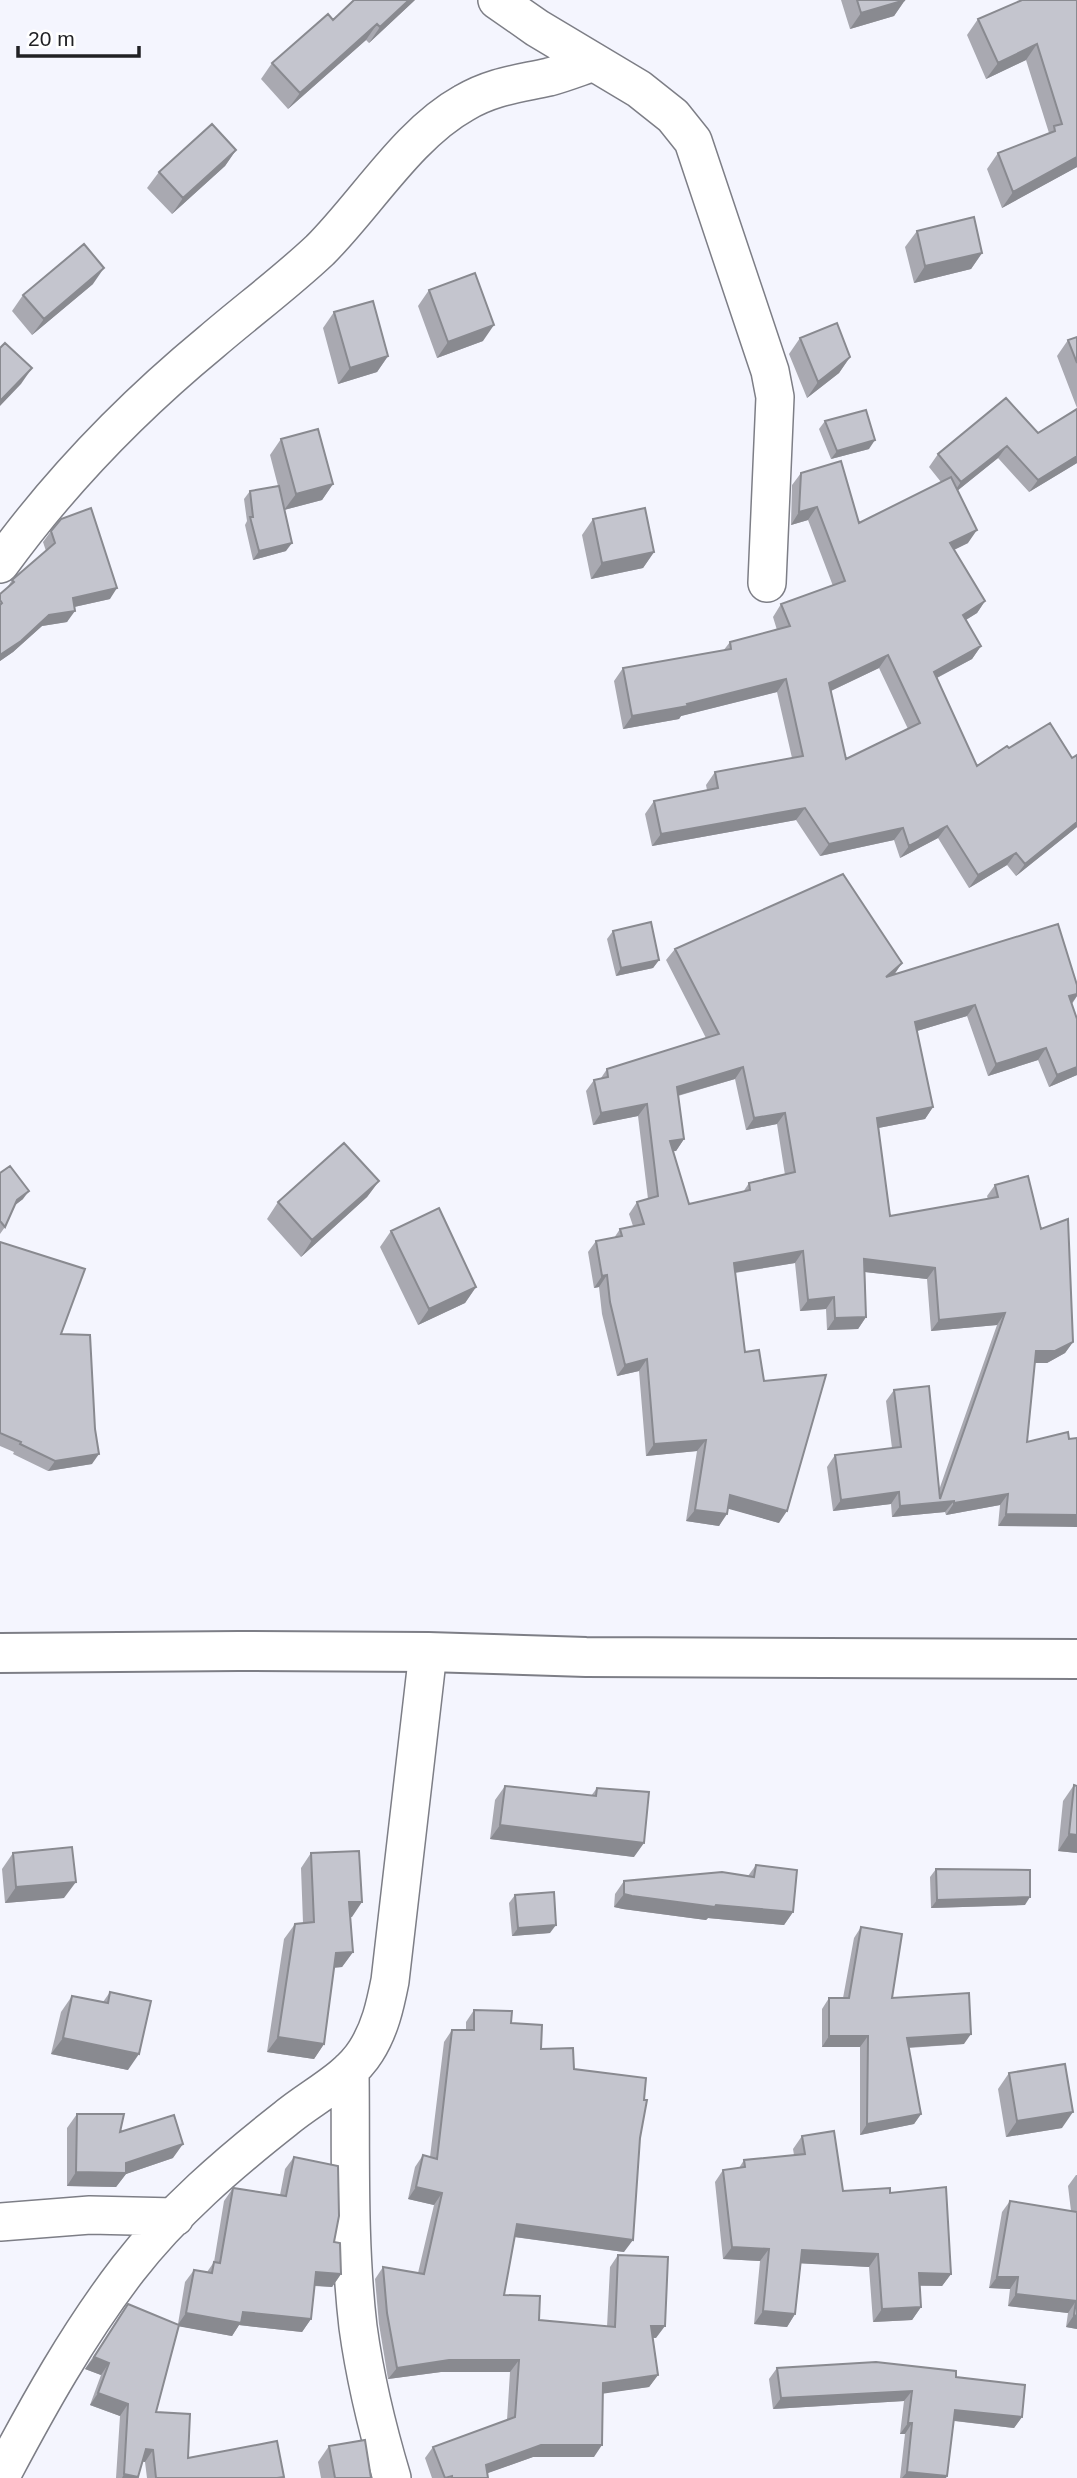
<svg xmlns="http://www.w3.org/2000/svg" width="1077" height="2478" font-family="Arial,sans-serif">
	<rect width="100%" height="100%" fill="#f4f5fe"/>
	<g fill="none" stroke-linecap="round" stroke-linejoin="round">
		<defs>
			<path id="minor" d="M497,0L537,28L639,89L673,116L693,141L770,371L775,397L767,583
				M0,564C61,480 131,408 211,342C247,311 285,283 320,250C366,204 408,134 464,103C493,86 518,84 549,77C564,73 579,67 594,62
				M350,2070C351,2155 348,2242 358,2327C365,2378 377,2428 392,2478
				M0,2222L90,2215L175,2217
				M0,2478C38,2406 78,2334 128,2269C172,2212 229,2163 285,2119C311,2097 348,2080 366,2051C380,2029 385,2006 390,1981L428,1652"/>
			<path id="primary" d="M0,1653L238,1651L428,1652L586,1657L1077,1659"/>
		</defs>
		<use href="#minor" stroke="#7d7e86" stroke-width="40"/>
		<use href="#primary" stroke="#7d7e86" stroke-width="42"/>
		<use href="#minor" stroke="#fff" stroke-width="37"/>
		<use href="#primary" stroke="#fff" stroke-width="38"/>
	</g>
	<path fill="#a9a9b1" fill-rule="evenodd" d="M415,0L369,43L366,40L288,109L261,79L272,63L333,20Z
		M841,0H905L894,16L850,29Z
		M1077,0V167L1002,208L987,169L998,153L1049,133L1026,60L986,79L967,35L978,19Z
		M236,150L225,166L172,214L147,188L159,172Z
		M917,231L982,253L971,269L914,283L905,247Z
		M93,284L32,335L12,311L23,295Z
		M429,290L483,341L437,358L418,306Z
		M334,312L388,356L377,372L338,384L323,328Z
		M1077,337V408L1057,356L1068,340Z
		M800,338L850,357L839,373L807,398L789,354Z
		M1077,409V463L1029,492L998,458L957,491L968,543L954,550L985,601L977,613L966,620L981,646L972,659L937,678L977,766L1009,748L1072,758L1077,755V827L1016,876L1007,865L969,888L938,838L900,858L894,840L820,856L796,820L652,846L645,814L654,801L707,790L706,785L715,772L792,758L777,692L681,716L679,719L623,729L614,681L623,668L723,651L730,642L777,630L773,617L781,604L833,586L808,520L791,525L792,485L801,473L859,523L941,482L929,467L938,454L1038,433ZM879,668L908,729L846,759L831,691Z
		M825,421L869,449L831,459L819,429Z
		M281,439L333,484L322,500L284,510L286,551L253,560L245,525L247,521L244,499L250,491L278,486L270,455Z
		M593,519L654,552L643,568L591,579L582,535Z
		M51,531L110,599L74,607L67,622L42,626L13,652L0,661V594L7,588L12,580L46,551L43,542Z
		M613,931L659,960L653,968L616,976L607,939Z
		M675,949L895,974L1077,985V996L1072,1004L1077,1075L1049,1087L1038,1060L988,1076L967,1016L917,1031L933,1107L925,1119L878,1128L890,1216L988,1199L987,1196L995,1185L1041,1229L1073,1342L1065,1353L1047,1363H1035L1027,1442L1068,1432L998,1526L1000,1505L946,1515L945,1512L892,1517L891,1504L833,1511L827,1467L835,1455L892,1448L886,1401L894,1390L939,1490L997,1325L931,1331L927,1279L865,1272L866,1317L858,1329L827,1330L826,1309L800,1311L795,1263L735,1273L745,1352L779,1523L728,1508L719,1526L686,1521L697,1451L646,1456L639,1371L617,1376L602,1314L599,1287L594,1288L588,1252L596,1241L614,1238L620,1229L633,1226L629,1214L637,1202L648,1199L638,1116L593,1125L586,1091L594,1080L601,1078L607,1069L706,1038L666,960ZM735,1079L746,1130L777,1124L785,1175L749,1183L743,1192L689,1204L673,1151H676L684,1139L678,1096Z
		M0,1173L23,1199L14,1206L5,1227L0,1234V1239Z
		M379,1181L367,1197L301,1257L267,1219L278,1202Z
		M391,1231L476,1287L465,1303L418,1325L380,1247Z
		M0,1242L61,1334L92,1464L48,1471L13,1454L14,1452L0,1446Z
		M1074,1785L1077,1786V1853L1058,1851L1063,1801Z
		M505,1786L591,1796L597,1788L634,1857L490,1839L495,1800Z
		M13,1853L64,1898L5,1903L2,1869Z
		M311,1853L352,1917H350L353,1952L342,1967L334,1968L324,2044L314,2059L267,2052L284,1939L295,1924L303,1923L301,1868Z
		M756,1865L793,1912L784,1925L708,1918L706,1920L623,1909L614,1907L615,1894L624,1881L748,1876Z
		M936,1869L1025,1905L931,1908L930,1877Z
		M515,1895L550,1933L512,1936L509,1903Z
		M861,1927L892,1998L964,2044L909,2048L921,2114L914,2124L860,2135V2047H822V2009L829,1998H843L854,1938Z
		M110,1992L128,2070L51,2054L61,2012L72,1996L103,2002Z
		M474,2010L511,2023L541,2049L574,2069L640,2138L624,2252L514,2237L504,2295L539,2320L607,2327L610,2267L618,2255L656,2338H653L658,2375L649,2387L603,2393L594,2457H533L487,2473L488,2478H432L425,2458L433,2447L507,2420L510,2372H441L388,2379L379,2324L375,2279L383,2267L418,2273L434,2205L408,2199L415,2167L423,2155L430,2157L444,2042L452,2030H466V2022Z
		M1009,2073L1062,2128L1006,2137L998,2089Z
		M77,2114L120,2132L173,2158L126,2174L116,2187L67,2186V2128Z
		M802,2136L843,2191L890,2193L951,2274L942,2286H920L921,2307L912,2320L873,2322L869,2267L801,2263L795,2314L787,2327L754,2324L760,2261L723,2259L715,2182L723,2170L739,2168L744,2160L794,2155L793,2149Z
		M294,2157L334,2242L341,2274L332,2287L314,2286L311,2319L302,2332L239,2325L232,2336L179,2326L156,2412L188,2458L283,2478H147L145,2462L142,2461L137,2478H116L120,2416L90,2405L101,2375L85,2369L120,2316L178,2324L185,2282L194,2270L207,2272L214,2262L224,2201L233,2188L280,2195L285,2169Z
		M1076,2175H1077V2329L1066,2327L1068,2313L1008,2306L1010,2289L989,2288L1002,2212L1010,2201L1071,2211L1068,2186Z
		M777,2368L956,2377L1022,2417L1014,2428L954,2421L946,2478H900L905,2434H900L904,2401L773,2409L769,2379Z
		M329,2446L371,2478H321L318,2462Z"/>
	<path fill="#898a90" d="M409,0H415L369,43L380,27Z
		M905,0L894,16L850,29L861,13Z
		M377,24L366,40L288,109L300,93Z
		M1037,44L1026,60L986,79L998,63Z
		M236,150L225,166L172,214L183,198Z
		M1077,157V167L1002,208L1013,192Z
		M982,253L971,269L914,283L925,266Z
		M104,268L93,284L32,335L44,319Z
		M494,325L483,341L437,358L448,342Z
		M388,356L377,372L338,384L350,368Z
		M850,357L839,373L807,398L818,382Z
		M32,368L21,384L0,406V401Z
		M875,440L869,449L831,459L837,451Z
		M1007,446L998,458L952,495L961,482Z
		M1077,456V463L1029,492L1038,480Z
		M333,484L322,500L284,510L296,494Z
		M817,507L808,520L791,525L799,512Z
		M977,530L968,543L941,556L950,543Z
		M292,543L286,551L253,560L259,551Z
		M654,552L643,568L591,579L602,563Z
		M117,588L110,599L65,609L73,598Z
		M985,601L977,613L954,627L963,615Z
		M75,611L67,622L42,626L13,652L0,661V655L49,615Z
		M981,646L972,659L925,684L934,672Z
		M888,655L879,668L820,696L829,683Z
		M786,679L777,692L681,716L679,719L623,729L632,716L687,704Z
		M805,808L796,820L652,846L661,834Z
		M1077,822V827L1016,876L1025,864Z
		M947,826L938,838L900,858L909,846Z
		M903,828L894,840L820,856L829,844Z
		M1016,853L1007,865L969,888L978,875Z
		M659,960L653,968L616,976L621,968Z
		M902,963L894,975L886,977Z
		M1077,994V996L1071,1004L1069,996Z
		M975,1005L967,1016L907,1034L915,1022Z
		M1046,1048L1038,1060L988,1076L996,1064Z
		M743,1067L735,1079L669,1098L677,1087Z
		M1077,1067V1075L1049,1087L1057,1075Z
		M647,1104L638,1116L593,1125L601,1113Z
		M933,1107L925,1119L868,1130L877,1118Z
		M785,1113L777,1124L746,1130L754,1118Z
		M684,1139L676,1151L662,1152L670,1141Z
		M379,1181L367,1197L301,1257L312,1240Z
		M29,1191L23,1199L11,1208L17,1200Z
		M803,1251L795,1263L726,1274L734,1263Z
		M864,1259L935,1268L927,1279L856,1271Z
		M607,1275L599,1287L594,1288L602,1276Z
		M476,1287L465,1303L418,1325L429,1309Z
		M834,1297L826,1309L800,1311L808,1300Z
		M1005,1313L997,1325L931,1331L939,1320Z
		M866,1317L858,1329L827,1330L835,1318Z
		M1073,1342L1065,1353L1047,1363H1028L1036,1351Z
		M647,1359L639,1371L617,1376L625,1365Z
		M706,1440L697,1451L646,1456L654,1444Z
		M99,1454L92,1464L48,1471L55,1461Z
		M899,1492L891,1504L833,1511L841,1500Z
		M1008,1494L1000,1505L946,1515L954,1503Z
		M730,1495L787,1511L779,1523L722,1507Z
		M954,1501L945,1512L892,1517L900,1506Z
		M695,1510L727,1514L719,1526L686,1521Z
		M1006,1514L1077,1515V1527L998,1526Z
		M500,1825L644,1843L634,1857L490,1839Z
		M1069,1834L1077,1835V1853L1058,1851Z
		M76,1882L64,1898L5,1903L16,1887Z
		M624,1894L793,1912L784,1925L708,1918L706,1920L623,1909L614,1907Z
		M1030,1897L1025,1905L931,1908L937,1900Z
		M349,1902H362L352,1917H339Z
		M556,1925L550,1933L512,1936L518,1928Z
		M353,1952L342,1967L326,1968L336,1953Z
		M971,2034L964,2044L899,2048L907,2038Z
		M829,2036H868L860,2047H822Z
		M278,2037L324,2044L314,2059L267,2052Z
		M63,2038L139,2054L128,2070L51,2054Z
		M1073,2112L1062,2128L1006,2137L1017,2121Z
		M921,2114L914,2124L860,2135L867,2124Z
		M183,2144L173,2158L126,2174L116,2187L67,2186L76,2172L126,2163Z
		M416,2187L442,2193L434,2205L408,2199Z
		M517,2224L633,2240L624,2252L508,2236Z
		M732,2247L769,2249L760,2261L723,2259Z
		M802,2250L878,2254L869,2267L793,2263Z
		M316,2272L341,2274L332,2287L307,2285Z
		M919,2273L951,2274L942,2286L910,2285Z
		M997,2277H1018L1010,2289L989,2288Z
		M1016,2294L1076,2301L1068,2313L1008,2306Z
		M921,2307L912,2320L873,2322L882,2309Z
		M763,2311L795,2314L787,2327L754,2324Z
		M243,2312L311,2319L302,2332L239,2325L232,2336L177,2326L186,2313Z
		M1074,2315L1077,2316V2329L1066,2327Z
		M651,2326H665L656,2338L643,2337Z
		M94,2357L109,2363L101,2375L85,2369Z
		M449,2360H519L510,2372H441L388,2379L397,2368Z
		M658,2375L649,2387L594,2395L603,2383Z
		M912,2391L904,2401L773,2409L781,2398Z
		M98,2393L128,2404L120,2416L90,2405Z
		M955,2410L1022,2417L1014,2428L948,2420Z
		M908,2423H912L905,2434H900Z
		M541,2445H602L594,2457H533L477,2477L486,2465Z
		M146,2449L153,2450L145,2462L137,2461Z
		M907,2472L947,2476L946,2478H902Z
		M124,2474L138,2477L137,2478H122Z"/>
	<path fill="#c4c5ce" stroke="#898a90" stroke-width="2" fill-rule="evenodd" d="M354,0H409L380,27L377,24L300,93L272,63L328,14L333,20Z
		M857,0H905L861,13Z
		M1022,0H1077V157L1013,192L998,153L1055,131L1054,126L1062,124L1037,44L998,63L978,19Z
		M212,124L236,150L183,198L159,172Z
		M974,217L982,253L925,266L917,231Z
		M84,244L104,268L44,319L23,295Z
		M475,273L494,325L448,342L429,290Z
		M373,301L388,356L350,368L334,312Z
		M837,323L850,357L818,382L800,338Z
		M1077,337V363L1068,340Z
		M5,343L32,368L0,401V348Z
		M1006,398L1038,433L1077,409V456L1038,480L1007,446L961,482L938,454Z
		M866,410L875,440L837,451L825,421Z
		M318,429L333,484L296,494L281,439Z
		M841,461L859,523L951,477L977,530L950,543L985,601L963,615L981,646L934,672L977,766L1007,746L1009,748L1050,723L1072,758L1077,755V822L1025,864L1016,853L978,875L947,826L909,846L903,828L829,844L805,808L661,834L654,801L718,788L715,772L803,756L786,679L687,704L688,706L632,716L623,668L731,649L730,642L790,626L781,604L845,581L817,507L799,512L801,473ZM888,655L920,723L846,759L829,683Z
		M279,486L292,543L259,551L250,517H253L250,491Z
		M91,508L117,588L73,598L75,611L49,615L21,641L0,655V605L2,603L0,600V594L14,582L12,580L55,543L51,531L61,519Z
		M645,508L654,552L602,563L593,519Z
		M843,874L902,963L886,977L1058,924L1077,985V994L1069,996L1077,1019V1067L1057,1075L1046,1048L996,1064L975,1005L915,1022L933,1107L877,1118L890,1216L998,1197L995,1185L1028,1176L1041,1229L1068,1219L1073,1342L1055,1351H1036L1027,1442L1068,1432L1069,1439L1077,1438V1515L1006,1514L1008,1494L954,1503V1501L900,1506L899,1492L841,1500L835,1455L901,1447L894,1390L929,1386L940,1499L1005,1313L939,1320L935,1268L864,1259L866,1317L835,1318L834,1297L808,1300L803,1251L734,1263L745,1352L759,1350L764,1381L826,1375L787,1511L730,1495L727,1514L695,1510L706,1440L654,1444L647,1359L625,1365L610,1302L607,1275L602,1276L596,1241L622,1236L620,1229L644,1224L637,1202L658,1196L647,1104L601,1113L594,1080L608,1077L607,1069L719,1034L675,949ZM743,1067L754,1118L785,1113L795,1172L749,1183L750,1190L689,1204L670,1141L684,1139L677,1087Z
		M651,922L659,960L621,968L613,931Z
		M344,1143L379,1181L312,1240L278,1202Z
		M10,1166L29,1191L17,1200L5,1227L0,1221V1173Z
		M439,1208L476,1287L429,1309L391,1231Z
		M0,1242L85,1269L61,1334L90,1335L95,1429L99,1454L55,1461L20,1444L21,1442L0,1433Z
		M1074,1785L1077,1786V1835L1069,1834Z
		M505,1786L596,1796L597,1788L649,1792L644,1843L500,1825Z
		M72,1847L76,1882L16,1887L13,1853Z
		M359,1851L362,1902H349L353,1952L336,1953L324,2044L278,2037L295,1924L314,1922L311,1853Z
		M756,1865L797,1870L793,1912L716,1905L715,1907L632,1896L624,1894V1881L722,1872L754,1877Z
		M936,1869L1030,1870V1897L937,1900Z
		M554,1892L556,1925L518,1928L515,1895Z
		M861,1927L902,1934L892,1998L969,1993L971,2034L907,2038L921,2114L867,2124L868,2036H829V1998H849Z
		M110,1992L151,2001L139,2054L63,2038L72,1996L108,2003Z
		M474,2010L512,2011L511,2023L542,2025L541,2049L573,2048L574,2069L646,2078L644,2100H647L640,2138L633,2240L517,2224L504,2295L540,2296L539,2320L615,2327L618,2255L668,2257L665,2326H651L658,2375L603,2383L602,2445H541L486,2465L488,2478H452V2476L445,2478L433,2447L515,2417L519,2360H449L397,2368L387,2313L383,2267L424,2274L442,2193L416,2187L423,2155L437,2159L452,2030H474Z
		M1065,2064L1073,2112L1017,2121L1009,2073Z
		M77,2114H124L120,2132L174,2115L183,2144L126,2163V2173L76,2172Z
		M834,2131L843,2191L890,2188V2193L946,2187L951,2274L919,2273L921,2307L882,2309L878,2254L802,2250L795,2314L763,2311L769,2249L732,2247L723,2170L745,2167L744,2160L805,2154L802,2136Z
		M294,2157L338,2166L339,2216L334,2242L340,2243L341,2274L316,2272L311,2319L243,2312L241,2323L186,2313L194,2270L212,2273L214,2262L220,2263L233,2188L286,2196Z
		M1010,2201L1077,2212V2316L1074,2315L1076,2301L1016,2294L1018,2277H997Z
		M128,2304L179,2325L156,2412L190,2414L188,2458L277,2441L284,2477L277,2478H156L153,2450L146,2449L138,2477L124,2474L128,2404L98,2393L109,2363L94,2357Z
		M876,2362L956,2371V2377L1025,2385L1022,2417L955,2410L947,2476L907,2472L912,2423H908L912,2391L781,2398L777,2368Z
		M365,2440L371,2478H335L329,2446Z"/>
	<path d="M18 46v10h121v-10" fill="none" stroke="#202124" stroke-width="3.5"/>
	<text x="28" y="46" font-size="21" fill="#202124" stroke="#ffffff" stroke-width="5" paint-order="stroke">20 m</text>
</svg>
